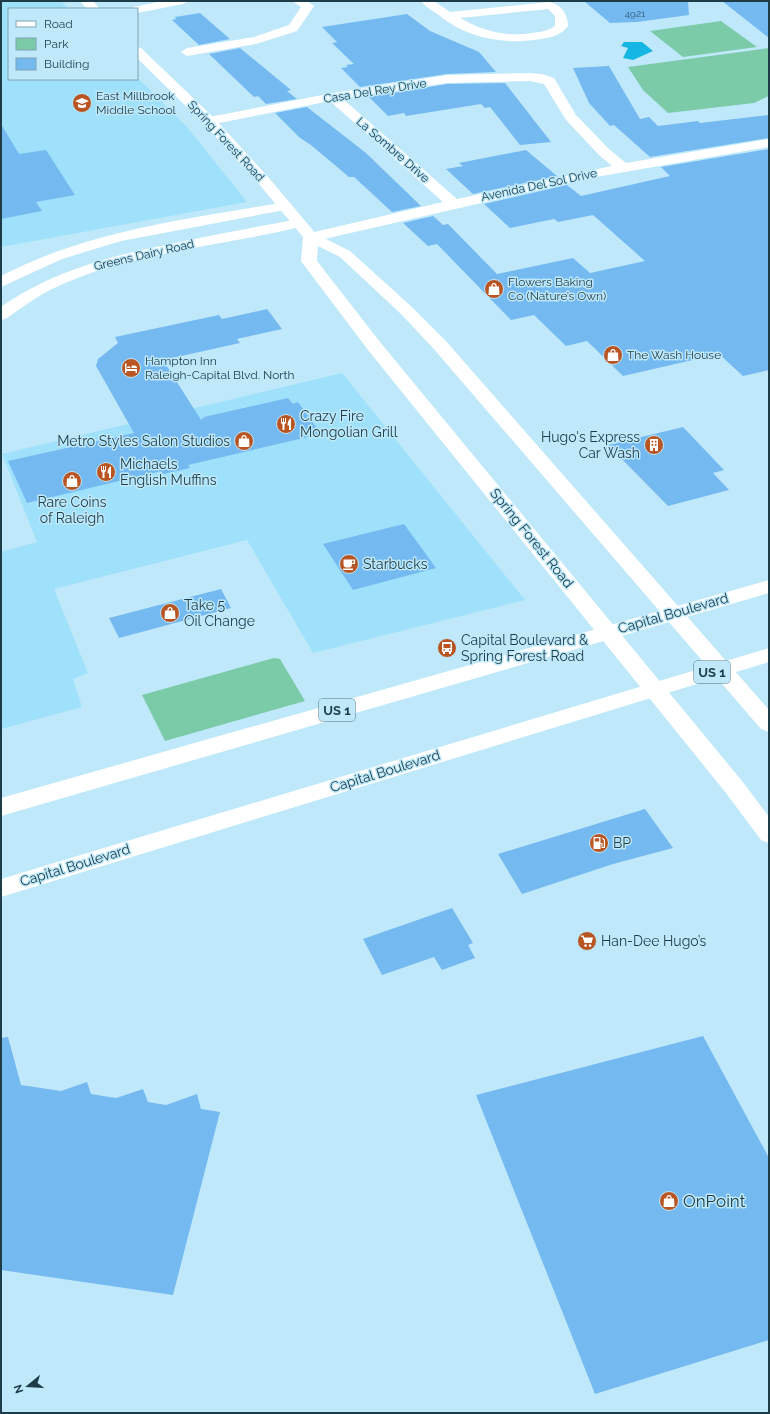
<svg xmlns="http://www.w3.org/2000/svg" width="770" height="1414" font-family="Raleway,sans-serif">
	<rect width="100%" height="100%" fill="#bfe9fa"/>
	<path fill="#9fe1fa" d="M1,1H61L69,9H9V79H137V77L187,127L247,202L1,247Z
		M342,373L525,600L313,653L247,540L54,589L88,673L73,679L82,707L1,729V552L37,542L2,454Z"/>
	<path fill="#7bcba8" d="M721,21L757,47L683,57L650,31Z
		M769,48V96L754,103L668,113L643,90L628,67Z
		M274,658L280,659L305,701L165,741L142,695Z"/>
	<path fill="#15b6e3" d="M624,42H642L653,51L633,60L623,58L628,48L621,46Z"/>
	<path fill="#75b9f1" d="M584,1H688L689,15L637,22L610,23Z
		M722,1H769V38Z
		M200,13L230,39L199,45L172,20L176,19L175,17Z
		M407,14L430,31L479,52L496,72L447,74L360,87L341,68L348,67L346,65L354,64L332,43L337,42L322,27Z
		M240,48L291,90L287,91L297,99L266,104L258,96L254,97L209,54Z
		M609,66L640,119L649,117L658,126L698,121L700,123L769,115V138L650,157L614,125L610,126L589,103L573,68Z
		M505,83L551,142L520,145L490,107L485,108L481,104L406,116L404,113L388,116L369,97L447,84Z
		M307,107L366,153L421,206L392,212L354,177H349L311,145L300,138L275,113Z
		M1,124L19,154L46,150L75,195L36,202L42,211L1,219Z
		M769,149V370L743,376L719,354L623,376L587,341L566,346L534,315L511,320L437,244L428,246L403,223L433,216L443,225L448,224L497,274L573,258L590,273L645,261L593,215L558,222L554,219L510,228L484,204L567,185L581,196L670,176L661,167Z
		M526,150L557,176L473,194L446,169L463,166L459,163Z
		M267,309L282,329L237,339L240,343L163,360L201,420L204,417L288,398L293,404L298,402L321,434L188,465L190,468L163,474L161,471L27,503L8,461L134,433L96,366L98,359L118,343L115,337L219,315L222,319Z
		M683,427L724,470L713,473L729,490L668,506L608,445Z
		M404,524L436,568L353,590L323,544Z
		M221,589L231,608L119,638L109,618Z
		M645,809L673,848L613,864L522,894L498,854Z
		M452,908L473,943L468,945L475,958L442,970L434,957L382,975L363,939Z
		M703,1036L769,1158V1340L595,1394L476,1095Z
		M8,1037L21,1085L61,1091L87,1082L91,1094L116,1098L143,1089L148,1102L166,1105L197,1094L201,1109L220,1112L173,1295L1,1270V1038Z"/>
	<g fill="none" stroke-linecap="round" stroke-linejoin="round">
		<path fill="#fff" fill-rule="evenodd" d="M292,1H307L314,6L297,31L256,44L187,56L181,52L187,48L254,37L289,25L301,7Z
			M421,1H434L450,12L549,2C561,4 568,14 568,26C562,35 552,37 541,39C506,45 468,39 440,16C434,11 426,8 421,1ZM548,9L555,16V26C548,31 540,32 532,33C505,37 483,31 460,18Z
			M530,73L542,74L554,78L576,115L609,149L626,163L769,139V147L596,177L311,242L306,240L303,237L306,234L443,202L330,101L209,125L204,124L202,121L204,118L209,117L333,93L447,75ZM530,81L544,84L566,120L599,155L612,166L457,199L343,99L447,83Z
			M285,202L290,203L292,206L290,209L121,241L62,259L1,287V276C89,230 188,219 285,202Z
			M299,219L304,220L306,223L304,226C220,247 129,251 50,290C35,298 21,308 7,318L1,320V307C56,268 120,254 185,241C223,233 261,226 299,219Z"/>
		<path fill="#fff" fill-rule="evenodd" d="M80,1H93L100,9H87Z
			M163,1H189L183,4L137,13V9H131L133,7Z
			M137,47L141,48L214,118L269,178L316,234L350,251L413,308L445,340L769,710V732L761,729L433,348L401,314L340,257L318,246L317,261L380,342L742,781L769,817V843L761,840L726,793L368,350L301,261L303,237L259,184L204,124L137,58Z"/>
		<path fill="#fff" fill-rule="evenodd" d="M769,580V593L1,816V798Z
			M769,648V662L1,897V879Z"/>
	</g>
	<defs>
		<symbol id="school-disc" viewBox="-11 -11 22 22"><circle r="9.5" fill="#b95522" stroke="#bfe9fa"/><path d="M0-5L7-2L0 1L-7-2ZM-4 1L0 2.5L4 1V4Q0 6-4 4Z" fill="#fff"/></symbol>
		<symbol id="shop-disc" viewBox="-11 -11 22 22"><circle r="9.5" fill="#b95522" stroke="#bfe9fa"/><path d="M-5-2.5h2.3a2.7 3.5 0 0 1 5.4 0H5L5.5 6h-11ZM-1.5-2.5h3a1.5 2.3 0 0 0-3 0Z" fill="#fff"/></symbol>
		<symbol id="hotel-disc" viewBox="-11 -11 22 22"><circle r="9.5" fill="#b95522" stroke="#bfe9fa"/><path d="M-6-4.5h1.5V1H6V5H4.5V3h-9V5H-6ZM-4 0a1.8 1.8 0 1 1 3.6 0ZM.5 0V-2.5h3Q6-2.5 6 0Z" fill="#fff"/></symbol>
		<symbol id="restaurant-disc" viewBox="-11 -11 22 22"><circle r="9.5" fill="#b95522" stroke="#bfe9fa"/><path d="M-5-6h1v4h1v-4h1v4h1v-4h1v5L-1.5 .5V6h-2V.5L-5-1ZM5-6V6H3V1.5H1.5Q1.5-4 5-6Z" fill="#fff"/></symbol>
		<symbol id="building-disc" viewBox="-11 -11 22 22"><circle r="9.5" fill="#b95522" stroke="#bfe9fa"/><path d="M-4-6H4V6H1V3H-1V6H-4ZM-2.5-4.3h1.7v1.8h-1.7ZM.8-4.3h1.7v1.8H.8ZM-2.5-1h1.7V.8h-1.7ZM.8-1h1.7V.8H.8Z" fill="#fff"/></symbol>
		<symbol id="cafe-disc" viewBox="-11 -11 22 22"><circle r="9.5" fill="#b95522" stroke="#bfe9fa"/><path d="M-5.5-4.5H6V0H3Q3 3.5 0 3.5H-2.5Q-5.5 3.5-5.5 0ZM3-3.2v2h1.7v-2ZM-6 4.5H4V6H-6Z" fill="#fff"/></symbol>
		<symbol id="bus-disc" viewBox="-11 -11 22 22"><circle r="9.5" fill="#b95522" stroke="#bfe9fa"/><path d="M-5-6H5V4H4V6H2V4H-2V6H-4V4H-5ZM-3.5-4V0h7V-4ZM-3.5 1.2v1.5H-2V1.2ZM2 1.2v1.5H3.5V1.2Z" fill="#fff"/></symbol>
		<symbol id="fuel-disc" viewBox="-11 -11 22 22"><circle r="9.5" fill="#b95522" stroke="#bfe9fa"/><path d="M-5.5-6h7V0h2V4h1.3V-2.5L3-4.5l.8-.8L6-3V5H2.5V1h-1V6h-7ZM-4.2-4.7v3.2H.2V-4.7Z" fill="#fff"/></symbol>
		<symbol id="supermarket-disc" viewBox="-11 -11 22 22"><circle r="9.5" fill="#b95522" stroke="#bfe9fa"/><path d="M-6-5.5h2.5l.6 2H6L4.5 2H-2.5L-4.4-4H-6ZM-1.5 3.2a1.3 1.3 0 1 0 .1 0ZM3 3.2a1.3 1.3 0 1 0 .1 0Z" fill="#fff"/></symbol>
	</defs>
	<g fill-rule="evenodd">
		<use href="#school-disc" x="71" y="92" width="22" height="22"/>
		<use href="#shop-disc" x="483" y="278" width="22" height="22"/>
		<use href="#shop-disc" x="602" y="344" width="22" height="22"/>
		<use href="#hotel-disc" x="120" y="357" width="22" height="22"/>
		<use href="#restaurant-disc" x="275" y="413" width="22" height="22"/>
		<use href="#shop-disc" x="233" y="430" width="22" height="22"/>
		<use href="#building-disc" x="643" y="434" width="22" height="22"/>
		<use href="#restaurant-disc" x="95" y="461" width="22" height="22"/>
		<use href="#shop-disc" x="61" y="470" width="22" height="22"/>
		<use href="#cafe-disc" x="338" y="553" width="22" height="22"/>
		<use href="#shop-disc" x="159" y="602" width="22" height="22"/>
		<use href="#bus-disc" x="436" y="637" width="22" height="22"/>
		<use href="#fuel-disc" x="588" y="832" width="22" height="22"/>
		<use href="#supermarket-disc" x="576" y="930" width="22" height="22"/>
		<use href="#shop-disc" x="658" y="1190" width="22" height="22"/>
	</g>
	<g text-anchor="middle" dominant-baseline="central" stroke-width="3" stroke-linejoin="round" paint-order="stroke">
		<g font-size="10" fill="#335b72">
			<text x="635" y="13">4921</text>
		</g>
		<g font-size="12" fill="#1d3c47" stroke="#bfe9fa">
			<text transform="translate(375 91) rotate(-9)">Casa Del Rey Drive</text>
			<text transform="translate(226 141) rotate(47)">Spring Forest Road</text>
			<text transform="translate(393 150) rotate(41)">La Sombre Drive</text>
			<text transform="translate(539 185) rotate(-12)">Avenida Del Sol Drive</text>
			<text transform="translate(144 255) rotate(-13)">Greens Dairy Road</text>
		</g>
		<g font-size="12" fill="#1d3c47" stroke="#bfe9fa" text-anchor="start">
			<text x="96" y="96">East Millbrook<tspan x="96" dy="14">Middle School</tspan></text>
			<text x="508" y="282">Flowers Baking<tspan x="508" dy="14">Co (Nature’s Own)</tspan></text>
			<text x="627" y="355">The Wash House</text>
			<text x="145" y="361">Hampton Inn<tspan x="145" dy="14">Raleigh-Capital Blvd. North</tspan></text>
		</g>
		<g fill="#bfe9fa" stroke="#4e707d" stroke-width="1">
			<rect x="694" y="661" width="36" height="22" rx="3"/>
			<rect x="319" y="699" width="36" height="22" rx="3"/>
		</g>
		<g font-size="13" font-weight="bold" fill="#1d3c47">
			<text x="712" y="672">US 1</text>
			<text x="337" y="710">US 1</text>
		</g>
		<g font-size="14" fill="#1d3c47" stroke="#bfe9fa" text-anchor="start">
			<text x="300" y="416">Crazy Fire<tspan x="300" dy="16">Mongolian Grill</tspan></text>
			<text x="640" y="437" text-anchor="end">Hugo's Express<tspan x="640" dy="16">Car Wash</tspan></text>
			<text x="230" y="441" text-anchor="end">Metro Styles Salon Studios</text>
			<text x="120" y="464">Michaels<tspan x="120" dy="16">English Muffins</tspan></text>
			<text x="72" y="502" text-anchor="middle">Rare Coins<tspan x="72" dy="16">of Raleigh</tspan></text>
			<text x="363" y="564">Starbucks</text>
			<text x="184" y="605">Take 5<tspan x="184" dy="16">Oil Change</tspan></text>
			<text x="461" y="640">Capital Boulevard &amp;<tspan x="461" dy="16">Spring Forest Road</tspan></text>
			<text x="613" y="843">BP</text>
			<text x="601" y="941">Han-Dee Hugo’s</text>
		</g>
		<g font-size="14" fill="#1d3c47" stroke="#bfe9fa">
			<text transform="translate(532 538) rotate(51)">Spring Forest Road</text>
			<text transform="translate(673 613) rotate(-16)">Capital Boulevard</text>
			<text transform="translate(385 771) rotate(-17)">Capital Boulevard</text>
			<text transform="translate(75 865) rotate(-17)">Capital Boulevard</text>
		</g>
		<g font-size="17" fill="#1d3c47" stroke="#bfe9fa" text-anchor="start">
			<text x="683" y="1201">OnPoint</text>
		</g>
	</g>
	<rect width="770" height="1414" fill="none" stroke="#1d3c47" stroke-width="4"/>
	<rect x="8" y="8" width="130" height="72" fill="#bfe9fa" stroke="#7ea4b2"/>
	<rect x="16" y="21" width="20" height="6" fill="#ffffff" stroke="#7ea4b2"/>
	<text x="44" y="28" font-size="12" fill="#1d3c47">Road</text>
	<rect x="16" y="38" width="20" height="12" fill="#7bcba8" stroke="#7ea4b2"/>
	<text x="44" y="48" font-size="12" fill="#1d3c47">Park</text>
	<rect x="16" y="58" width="20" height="12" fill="#75b9f1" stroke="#7ea4b2"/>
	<text x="44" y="68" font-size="12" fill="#1d3c47">Building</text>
	<g transform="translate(28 1386) rotate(252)" stroke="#bfe9fa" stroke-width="3" paint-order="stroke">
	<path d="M0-3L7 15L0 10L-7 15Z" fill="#1d3c47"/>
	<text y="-6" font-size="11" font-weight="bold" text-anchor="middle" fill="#1d3c47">N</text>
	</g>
</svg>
